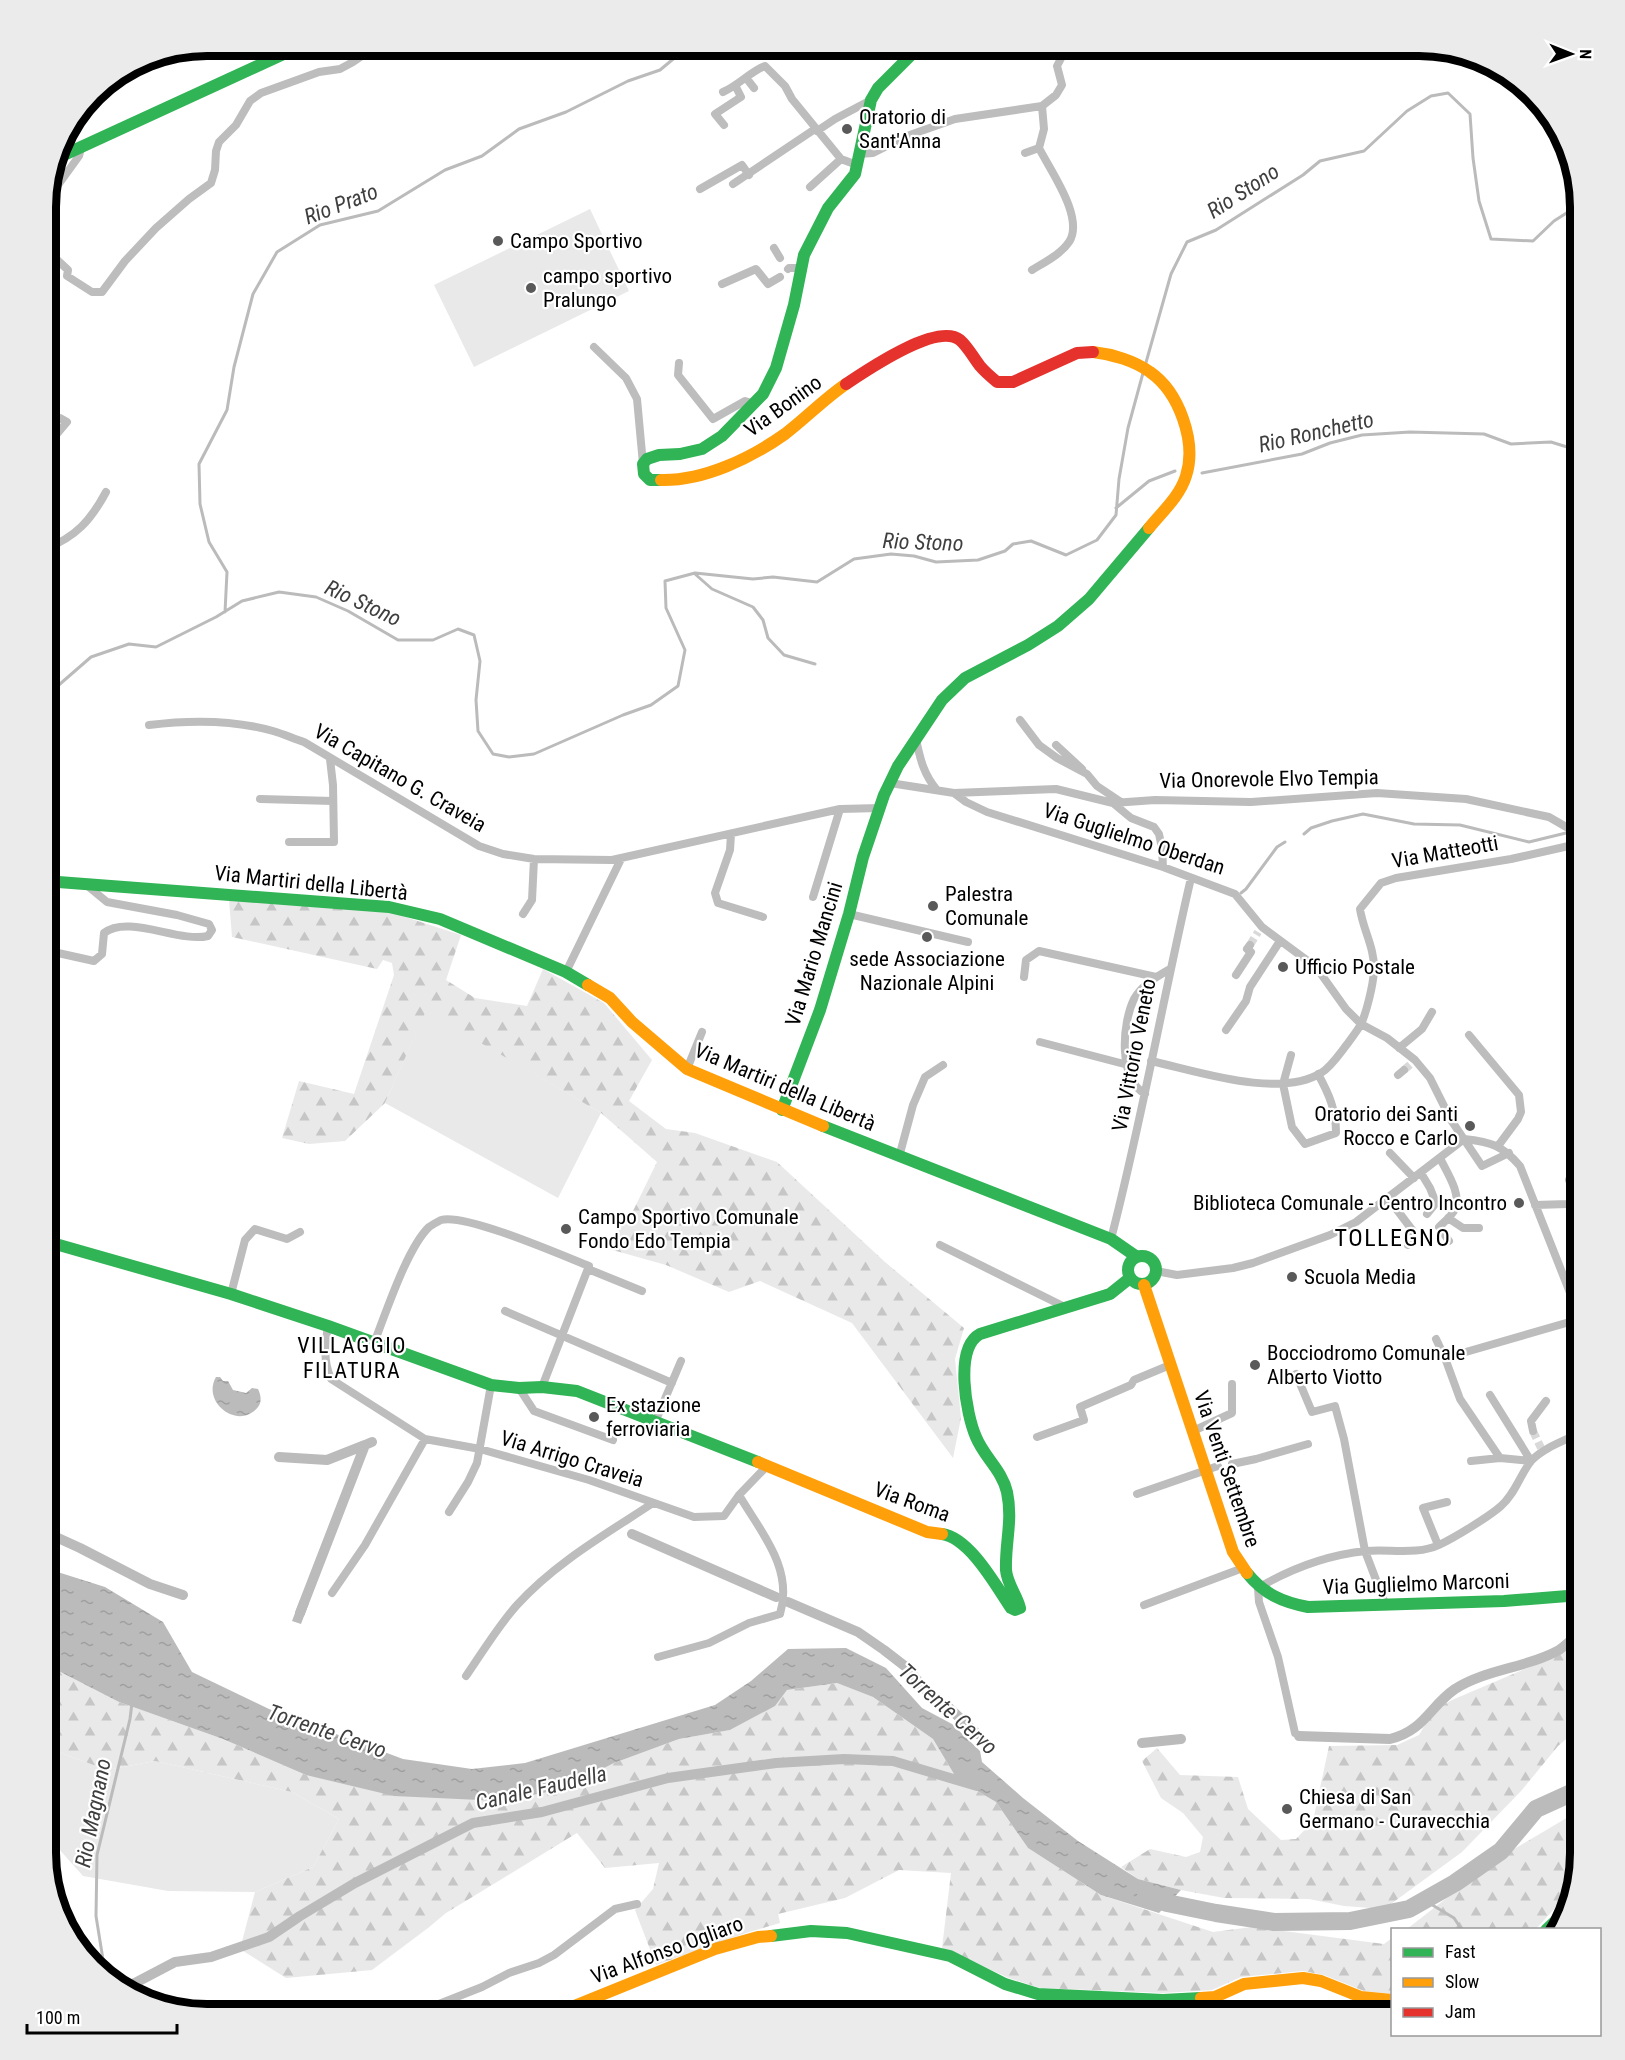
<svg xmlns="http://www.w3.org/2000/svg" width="1625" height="2060" font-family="'Roboto Condensed',sans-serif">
	<defs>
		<pattern id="forest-firs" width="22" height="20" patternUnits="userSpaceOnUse" patternTransform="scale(1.5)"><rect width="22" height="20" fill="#e9e9e9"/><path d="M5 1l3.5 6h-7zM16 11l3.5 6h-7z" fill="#c6c6c6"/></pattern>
		<pattern id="water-ripples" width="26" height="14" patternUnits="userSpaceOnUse" patternTransform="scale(1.5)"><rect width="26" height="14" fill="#bbb"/><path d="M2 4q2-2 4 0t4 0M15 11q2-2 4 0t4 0" fill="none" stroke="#9f9f9f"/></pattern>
	</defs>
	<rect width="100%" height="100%" fill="#fff"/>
	<path fill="#e9e9e9" d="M590,209L629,291L474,367L434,285Z
		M426,1010L601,1113L558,1198L385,1103Z
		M45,1747L107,1770L155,1761L292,1792L339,1819L313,1867L255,1892L168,1891L83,1876L58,1848L45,1850Z"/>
	<path fill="url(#forest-firs)" d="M229,900L306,905L393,913L461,935L446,980L475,998L527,1006L543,969L604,1003L652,1060L629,1101L666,1129L695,1133L777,1162L885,1262L964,1328L955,1359L961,1418L953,1458L852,1323L760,1281L729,1292L666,1265L609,1249L622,1224L632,1213L657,1162L601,1113L426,1011L385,1103L345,1141L309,1144L282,1138L299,1081L354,1094L394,975L392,963L383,960L377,969L232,937Z
		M1577,1647L1573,1690L1580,1691V1727L1558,1746L1522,1790L1462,1852L1384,1909L1344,1906L1309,1899L1224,1898L1181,1890L1138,1879L1121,1867L1150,1849L1186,1857L1200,1852L1203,1837L1183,1813L1161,1798L1142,1761L1157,1748L1180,1775L1238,1777L1248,1809L1281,1840L1296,1839L1313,1821L1329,1746L1397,1745L1419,1735L1433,1711L1452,1700Z
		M45,1664L119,1702L223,1739L306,1775L563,1789L614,1763L679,1739L730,1730L774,1706L787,1690L837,1683L873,1697L933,1739L957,1779L996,1802L1028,1848L1101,1895L1213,1932L1252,1927L1384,1944L1392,1938V1994L1364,1991L1324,1975L1303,1971L1241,1977L1212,1990L1163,1993L1040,1988L1009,1978L942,1948L951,1873L899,1870L845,1898L778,1914L780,1923L749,1932L656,1965L635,1910L653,1889L659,1863L605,1868L577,1833L446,1913L428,1928L372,1970L286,1978L240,1949L255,1892L313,1867L339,1819L292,1792L155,1761L107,1770L45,1747Z
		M1580,1810V1853L1570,1896L1555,1908L1536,1929H1407L1494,1861Z"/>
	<path fill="url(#water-ripples)" d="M216,1377H220L223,1381H228L233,1390L246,1393L252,1388L258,1389C261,1395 262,1402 258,1407C239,1431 201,1403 216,1377Z
		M45,1568L105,1587L163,1622L192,1672L269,1709L403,1759L472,1769L525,1763L715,1705L751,1681L788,1649L846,1648L886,1668L922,1708L952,1724L980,1751L982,1762L1023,1798L1078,1841L1138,1879L1181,1890L1159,1913L1101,1895L1028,1848L996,1802L957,1779L933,1739L873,1697L837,1683L787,1690L775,1706L730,1730L679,1739L614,1763L563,1789L501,1801L394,1796L306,1775L223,1739L119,1702L45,1664Z
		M300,1600L309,1603L301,1624L292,1621Z"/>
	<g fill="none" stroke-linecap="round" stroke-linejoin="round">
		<path stroke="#bbb" stroke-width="3" d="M1145,366L1171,274L1187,242L1216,230L1303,175L1320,161L1364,151L1407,111L1431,96L1448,93L1470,114L1473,158L1479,201L1491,239L1533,241L1554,221L1579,205
			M1202,473L1302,454L1330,443L1362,435L1410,432L1484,434L1511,444L1551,442L1580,451
			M1116,508L1149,481L1175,471
			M695,574L712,589L753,607L763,620L768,638L784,655L815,664
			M225,612L227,572L209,542L200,504L199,464L227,410L234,367L253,294L277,252L320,225L378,211L445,170L482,156L519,129L566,112L628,81L660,70L690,45
			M45,697L91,657L129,644L156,647L216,617L242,601L279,592L316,597L348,611L398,640H433L458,629L474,635L480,661L476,700L478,731L493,754L509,757L534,754L623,715L651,705L678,686L685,650L666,608L665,581L695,573L753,579L773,577L817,582L854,559L891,554L914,556L936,562L978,560L1005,551L1013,544L1031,541L1066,555L1097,540L1116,515L1119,479L1128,428L1143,373
			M1304,834L1311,828L1332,821L1363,814L1414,824L1460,825L1529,842L1570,832
			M1241,893L1246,889L1277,847L1285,842
			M1424,1900L1454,1918L1462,1930
			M105,1972L96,1916L97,1855L130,1719L132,1703"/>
		<path stroke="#bbb" stroke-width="10" d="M279,1457L327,1460L365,1445
			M45,1532L80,1548L150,1584L183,1595
			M632,1534L776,1597
			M788,1602L858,1632L884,1650L906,1667L934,1700L947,1706L977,1734
			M300,1613L365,1445L372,1442
			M1299,1736L1390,1739C1424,1731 1430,1706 1455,1689C1486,1669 1527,1668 1559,1650C1567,1645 1573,1638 1580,1632
			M1142,1743L1181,1739
			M123,1987L135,1983L175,1962L211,1957L269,1937L300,1916L355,1883L473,1823L542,1812L668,1778L776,1763L844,1759L893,1761L977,1786"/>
		<path stroke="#bbb" stroke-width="18" d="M1146,1896L1167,1903L1216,1913L1274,1922L1350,1921L1409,1909L1455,1883L1501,1851L1536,1809L1580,1789"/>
		<path stroke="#d9d9d9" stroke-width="8" stroke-dasharray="8 4" stroke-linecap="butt" d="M1250,945L1258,932
			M1404,1070L1412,1063
			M1533,1431L1541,1448"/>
		<path stroke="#bdbdbd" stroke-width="8" d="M747,79L754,88
			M723,92C739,85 751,71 765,66L785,86L792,99L841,159L857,165
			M724,125L715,114L741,97L736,87
			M817,131L835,119L871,100
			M1025,153L1039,148L1044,129L1042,106
			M859,154L873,153L907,136L955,119L1042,106L1056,95L1062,85L1057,66L1068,45
			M733,184L815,129
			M810,187L841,159
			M700,189L742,165L749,175
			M45,203L79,156L81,148
			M45,240L53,256L68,270L67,276L92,292H102L125,261L156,228L189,199L211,183L215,170L216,151L219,142L236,125L250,101L261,93L297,80L319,72L340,69L353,62L378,45
			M774,248L780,258
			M788,269L789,268H800
			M1032,270C1045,262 1061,254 1069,242C1085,218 1050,170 1039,148
			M722,284L756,269L768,284L780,277
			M594,347L626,378L637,399L643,464
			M679,363L678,375L713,419L745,401L754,404
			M45,448L67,422L60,418L45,425
			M45,549C76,537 91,520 106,492
			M1020,720L1039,745L1057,758L1087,774L1097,786L1121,802
			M149,725C189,720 234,720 273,731C284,734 294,739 304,742L479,846L503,854L534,859L612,860L840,809L880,808
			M916,739C920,759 924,775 937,790
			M1056,745L1082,769
			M890,783L954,793L966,802L987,812L1163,867L1235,894L1262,927L1316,967L1346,1009L1361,1024L1387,1038L1415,1060L1430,1078L1451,1120L1482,1166L1509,1153
			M954,793L1056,789L1113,803L1155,800L1251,802L1377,793L1466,799L1549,817L1580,835
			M260,799L333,801
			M1113,803L1131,818L1154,827L1159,834L1162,848L1163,867
			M731,834L730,850L715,893L718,903L763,917
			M289,842H334L333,785L330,759
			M813,897L840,809
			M523,914L532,900L534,859
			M849,914L968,942
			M566,972L621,859
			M1236,975L1251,952L1247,949L1250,945
			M1024,977L1026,960L1039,951L1156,977
			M1226,1030L1246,1001L1250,987L1280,941
			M1469,1035L1519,1095L1521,1112L1518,1119L1498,1146
			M1040,1042L1128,1065
			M1399,1048L1422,1029L1432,1012
			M1291,1055L1283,1084L1292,1127L1305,1144L1336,1133C1336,1110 1329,1094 1318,1074
			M1151,1061C1197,1071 1278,1099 1321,1073C1332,1066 1340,1053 1348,1043C1352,1037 1358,1030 1361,1024C1367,1011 1373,985 1374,971C1375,948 1363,930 1360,909L1381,883L1396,878L1511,859L1573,845L1580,841
			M687,1069L702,1032
			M1398,1075L1404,1070
			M45,1085L47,1067L48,980L50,960L58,953L94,961L102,954L104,933C128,914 179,943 208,936L212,930L209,924L177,915L107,902L84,883
			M1145,1094C1118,1078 1122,1024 1134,999C1142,985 1156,977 1170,969
			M1576,1134L1580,1149
			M1390,1153L1414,1178
			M899,1157L913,1105L925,1077L943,1065
			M1440,1158C1446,1171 1462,1194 1455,1209C1452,1216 1444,1222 1439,1227L1449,1241
			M1421,1173L1430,1188L1436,1203L1427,1214
			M1569,1180L1574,1194
			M1388,1198L1413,1231L1408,1245
			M1535,1205L1568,1204L1580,1200
			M1448,1218L1463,1228H1479
			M1111,1239C1142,1120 1163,998 1191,878
			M940,1245L1067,1308
			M588,1269L642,1291
			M1156,1271L1177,1275L1233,1268L1253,1263L1330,1235L1356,1222L1464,1139C1491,1142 1502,1145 1520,1166L1580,1318
			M231,1294L245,1240L255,1229L287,1239L300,1232
			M1571,1294L1580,1290
			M505,1311L672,1383
			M328,1326C325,1345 323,1361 331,1379L425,1439L480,1449L589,1480L694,1517L724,1516L739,1495L767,1466
			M1436,1339L1445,1358
			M374,1343C386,1313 407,1248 429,1227C432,1225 437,1222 441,1220C465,1213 561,1255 589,1266L542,1387
			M1296,1374L1312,1412L1335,1406L1344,1439L1365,1551L1386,1606
			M519,1388L534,1411L613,1440
			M1490,1395L1531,1461
			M656,1420L681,1361
			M1193,1431L1232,1413V1384
			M1533,1431L1531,1421L1546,1401
			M1037,1437L1084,1420L1080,1407L1131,1385L1134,1380L1170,1365
			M1500,1458L1460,1399L1445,1358L1580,1319
			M1471,1461L1500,1458L1531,1461
			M1232,1464L1256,1459L1308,1444
			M1137,1494L1218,1466
			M449,1512L468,1482L477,1463L491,1385
			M1438,1545L1423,1508L1447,1502
			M332,1593L365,1545L425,1439
			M1144,1605L1243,1568
			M658,1657L709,1643L749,1623L780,1614C794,1568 760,1531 739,1495
			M466,1676C482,1653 498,1626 517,1605C555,1563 606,1534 653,1503
			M1295,1733L1278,1657L1259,1602L1258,1588C1292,1568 1327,1555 1366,1551C1389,1549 1418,1555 1439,1545C1454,1538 1490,1516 1501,1506C1516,1493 1520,1474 1532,1460C1545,1447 1564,1441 1580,1433
			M411,2015L482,1987L509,1973L539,1963L554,1955L615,1909L637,1904"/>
		<path stroke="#30b455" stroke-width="12" d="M55,159L303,45
			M661,480H650L644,474L643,464L647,459L659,455L680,454L702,449L722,436L763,394L776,368L794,305L804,255L828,208L855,174L871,100L878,88L921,45
			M45,881L389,907L440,919L566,972L588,985
			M782,1110L820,1010L849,914L863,857L884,795L898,766L942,700L965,678L1028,645L1058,626L1089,599L1149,528
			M823,1126L1111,1239L1137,1257
			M45,1241L231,1294L328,1326L491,1385L519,1388L542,1387L577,1391L758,1462
			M1128 1270a14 14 0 1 1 28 0a14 14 0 1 1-28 0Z
			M942,1534C970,1538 996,1586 1011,1608L1015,1610L1020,1608C1017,1595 1007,1584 1006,1570C1005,1542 1013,1521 1007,1492C1002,1470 984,1457 976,1437C966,1414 954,1348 980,1334L1110,1294L1130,1278
			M1247,1573C1264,1594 1282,1602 1308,1607L1504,1601L1580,1595
			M1546,1930L1566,1911
			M771,1936L811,1931L847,1933L950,1956L1005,1984L1038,1994L1163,2000L1201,1998"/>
		<path stroke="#ff9f0a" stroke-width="12" d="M1093,352C1112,354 1135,361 1150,372C1179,392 1197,442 1186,476C1180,496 1162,512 1149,528
			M661,480C704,481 751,458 785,434C806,418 824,399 846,384
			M588,985L610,998L632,1022L687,1069L823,1126
			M1144,1285L1233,1552L1247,1573
			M758,1462L927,1532L942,1534
			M1201,1998L1215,1997L1244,1984L1303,1978L1321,1981L1361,1997L1392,2000
			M552,2015L715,1949L758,1937L771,1936"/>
		<path stroke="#e5322d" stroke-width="12" d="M846,384C867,370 937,322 960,340C968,347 973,357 980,366C985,372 991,377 997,382H1013L1077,353L1093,352"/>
	</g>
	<g fill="#595959" stroke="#fff" stroke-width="2">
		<circle cx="847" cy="129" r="6"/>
		<circle cx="498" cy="241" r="6"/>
		<circle cx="531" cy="288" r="6"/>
		<circle cx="933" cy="906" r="6"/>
		<circle cx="927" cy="937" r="6"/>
		<circle cx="1283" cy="967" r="6"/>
		<circle cx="1470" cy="1126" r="6"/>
		<circle cx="1519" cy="1203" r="6"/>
		<circle cx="566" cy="1229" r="6"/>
		<circle cx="1292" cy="1277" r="6"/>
		<circle cx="1255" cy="1365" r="6"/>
		<circle cx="594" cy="1417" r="6"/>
		<circle cx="1287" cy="1809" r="6"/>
	</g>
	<g text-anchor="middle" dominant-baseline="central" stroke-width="4.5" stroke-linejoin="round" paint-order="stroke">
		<g font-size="21" fill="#000" stroke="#fff" text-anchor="start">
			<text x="859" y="117">Oratorio di<tspan x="859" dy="24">Sant'Anna</tspan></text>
			<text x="510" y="241">Campo Sportivo</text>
			<text x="543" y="276">campo sportivo<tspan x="543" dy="24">Pralungo</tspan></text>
			<text x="945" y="894">Palestra<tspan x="945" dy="24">Comunale</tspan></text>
			<text x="927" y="959" text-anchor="middle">sede Associazione<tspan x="927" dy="24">Nazionale Alpini</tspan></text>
			<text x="1295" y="967">Ufficio Postale</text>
			<text x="1458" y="1114" text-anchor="end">Oratorio dei Santi<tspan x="1458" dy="24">Rocco e Carlo</tspan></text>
			<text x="1507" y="1203" text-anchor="end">Biblioteca Comunale - Centro Incontro</text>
			<text x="578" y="1217">Campo Sportivo Comunale<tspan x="578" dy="24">Fondo Edo Tempia</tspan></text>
			<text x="1304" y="1277">Scuola Media</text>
			<text x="1267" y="1353">Bocciodromo Comunale<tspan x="1267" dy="24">Alberto Viotto</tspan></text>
			<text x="606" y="1405">Ex stazione<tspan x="606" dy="24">ferroviaria</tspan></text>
			<text x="1299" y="1797">Chiesa di San<tspan x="1299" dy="24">Germano - Curavecchia</tspan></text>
		</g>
		<g font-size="21" fill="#000" stroke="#fff">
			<text transform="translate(783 406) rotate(-36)">Via Bonino</text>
			<text transform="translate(400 778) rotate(30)">Via Capitano G. Craveia</text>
			<text transform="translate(1269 779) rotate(-1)">Via Onorevole Elvo Tempia</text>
			<text transform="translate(1134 839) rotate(18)">Via Guglielmo Oberdan</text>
			<text transform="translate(1445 852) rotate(-10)">Via Matteotti</text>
			<text transform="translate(311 883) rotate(6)">Via Martiri della Libertà</text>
			<text transform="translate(814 954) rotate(-73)">Via Mario Mancini</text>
			<text transform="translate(1134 1055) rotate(-79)">Via Vittorio Veneto</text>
			<text transform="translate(785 1087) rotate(23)">Via Martiri della Libertà</text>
			<text transform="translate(572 1459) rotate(17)">Via Arrigo Craveia</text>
			<text transform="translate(1227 1469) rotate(71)">Via Venti Settembre</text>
			<text transform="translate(912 1502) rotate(20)">Via Roma</text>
			<text transform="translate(1416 1584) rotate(-2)">Via Guglielmo Marconi</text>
			<text transform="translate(667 1950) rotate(-20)">Via Alfonso Ogliaro</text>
		</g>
		<g font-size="22" font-style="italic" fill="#3f3f3f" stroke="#fff">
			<text transform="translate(1243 191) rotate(-33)">Rio Stono</text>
			<text transform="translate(341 204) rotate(-21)">Rio Prato</text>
			<text transform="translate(1316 432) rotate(-13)">Rio Ronchetto</text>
			<text transform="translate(923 542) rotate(2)">Rio Stono</text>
			<text transform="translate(363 603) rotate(25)">Rio Stono</text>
			<text transform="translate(948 1709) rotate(42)">Torrente Cervo</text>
			<text transform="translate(327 1731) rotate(19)">Torrente Cervo</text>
			<text transform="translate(541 1788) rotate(-13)">Canale Faudella</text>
			<text transform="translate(93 1813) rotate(-79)">Rio Magnano</text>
		</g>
		<g font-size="22" letter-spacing="1.5" fill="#000" stroke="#fff">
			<text x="352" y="1345">VILLAGGIO<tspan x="352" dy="25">FILATURA</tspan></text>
		</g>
		<g font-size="24" letter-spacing="1.5" fill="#000" stroke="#fff">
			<text x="1393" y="1238">TOLLEGNO</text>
		</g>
	</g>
	<path d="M0 0H1625V2060H0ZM207 56H1419A151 151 0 0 1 1570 207V1853A151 151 0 0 1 1419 2004H207A151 151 0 0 1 56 1853V207A151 151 0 0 1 207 56Z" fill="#ebebeb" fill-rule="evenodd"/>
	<path fill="none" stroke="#000" stroke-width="8" d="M207 56H1419A151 151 0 0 1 1570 207V1853A151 151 0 0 1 1419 2004H207A151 151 0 0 1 56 1853V207A151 151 0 0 1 207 56Z"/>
	<rect x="1391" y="1928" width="210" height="108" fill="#ffffff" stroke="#999999" stroke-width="1.5"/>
	<rect x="1403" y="1948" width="30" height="9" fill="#30b455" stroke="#999999" stroke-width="1.5"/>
	<text x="1445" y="1958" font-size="18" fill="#000000">Fast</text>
	<rect x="1403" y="1978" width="30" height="9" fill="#ff9f0a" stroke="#999999" stroke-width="1.5"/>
	<text x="1445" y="1988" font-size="18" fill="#000000">Slow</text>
	<rect x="1403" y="2008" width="30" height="9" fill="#e5322d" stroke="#999999" stroke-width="1.5"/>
	<text x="1445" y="2018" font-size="18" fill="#000000">Jam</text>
	<g transform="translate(1571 54) rotate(91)" stroke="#ffffff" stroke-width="4.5" paint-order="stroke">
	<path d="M0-4.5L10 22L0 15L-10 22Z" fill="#000000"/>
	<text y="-9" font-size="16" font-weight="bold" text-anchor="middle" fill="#000000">N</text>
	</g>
	<path d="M27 2024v9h150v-9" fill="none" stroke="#000000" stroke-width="3"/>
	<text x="36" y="2024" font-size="18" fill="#000000" stroke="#ffffff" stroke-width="4.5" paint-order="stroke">100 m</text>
</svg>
